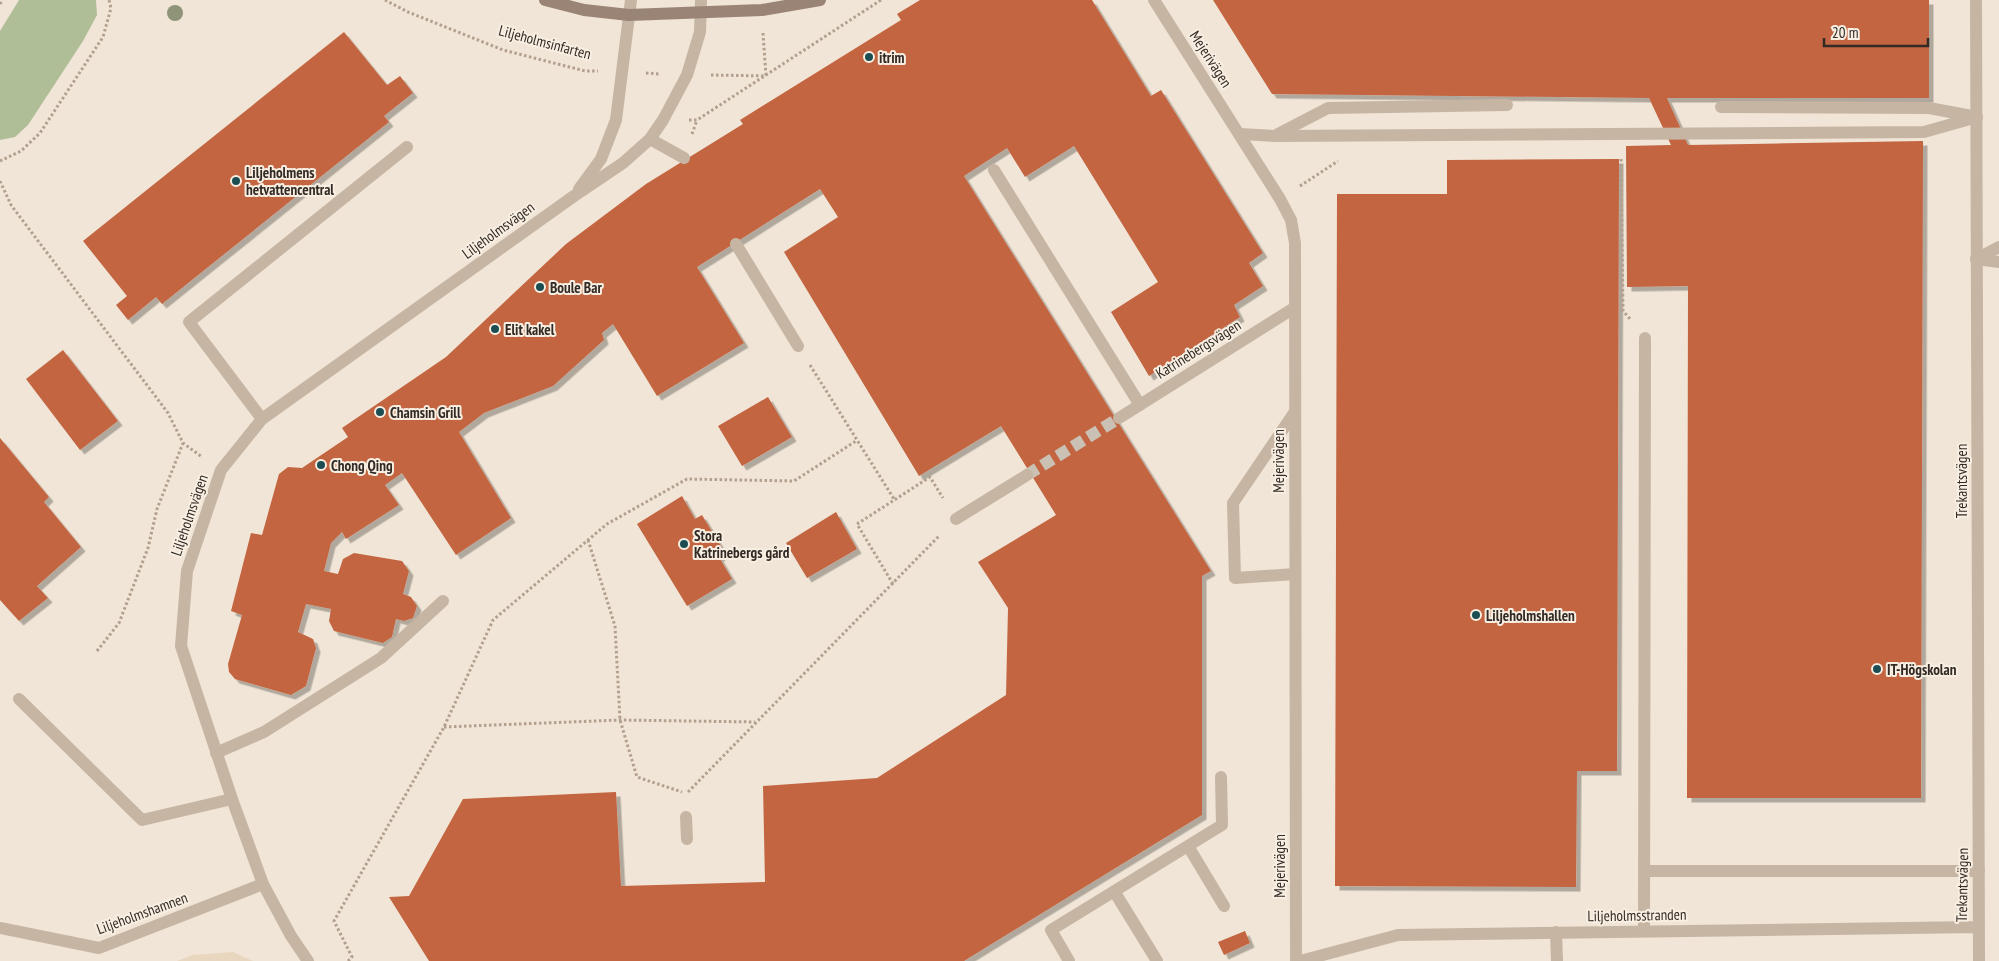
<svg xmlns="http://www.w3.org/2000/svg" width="1999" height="961" font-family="'PT Sans Narrow',sans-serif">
	<defs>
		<filter id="shadow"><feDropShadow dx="4.5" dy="4.5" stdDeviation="0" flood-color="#0004"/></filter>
	</defs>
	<rect width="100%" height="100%" fill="#f0e5d6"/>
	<path fill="#b0be97" d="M19,0H96L97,15L83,41L28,125L15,137L0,140V31Z"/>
	<path fill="#e8d7be" d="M233,952L253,961H177L193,955Z"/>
	<path fill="#c36541" filter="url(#shadow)" d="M920,0H1092L1151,96L1161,90L1263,253L1249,263L1263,286L1234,305L1240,317L1149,376L1111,312L1158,282L1074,146L1025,177L1007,148L964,176L1211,571L1202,576V815L964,961H429L389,897L409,896L463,799L616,792L621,886L765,882L763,786L877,778L1006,695L1008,608L978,562L1056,515L1001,426L919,476L784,252L838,217L820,189L697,267L744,343L657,396L613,324L602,333L604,340L553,386L484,413L459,432L511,518L456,555L402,473L385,485L399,505L346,539L342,532L331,543L324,571L338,574L343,559L354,553L402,561L409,571L403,594L411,597L417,606L413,618L404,621L396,619L392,637L383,643L334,631L329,621L331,609L306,604L298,632L313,639L316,648L306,686L291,695L235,679L229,672L228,664L242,615L231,611L251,533L262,535L279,474L288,467L302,468L348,437L342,428L446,357L566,244L646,184L743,124L740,120L901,20L897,14Z
		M1213,0H1929V98H1667L1688,145L1923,141L1921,798H1687L1688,286L1627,287L1626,146L1671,145L1649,98L1272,94Z
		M344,32L387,85L400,76L413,93L384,116L389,122L162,304L156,297L128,320L116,305L127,296L83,241Z
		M1619,159L1617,771H1577L1576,887L1335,886L1337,194H1447V160Z
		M63,350L118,421L80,450L26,379Z
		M768,397L792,437L742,466L718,426Z
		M0,438L49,497L44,502L81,547L37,586L48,598L19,621L0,600Z
		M682,496L695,519L702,515L725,553L719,557L732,579L687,606L637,524Z
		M836,512L857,549L807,578L786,543Z
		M1245,931L1250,943L1224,955L1218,942Z"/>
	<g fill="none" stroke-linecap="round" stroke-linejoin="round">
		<path stroke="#cac0b3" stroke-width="12" stroke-dasharray="12 6" stroke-linecap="butt" d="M1027,475L1119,418"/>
		<path stroke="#b39f8e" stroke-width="3" stroke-dasharray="2.5 2.5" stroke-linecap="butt" d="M385,0L408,12L503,50L585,71H598
			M0,4L2,0
			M763,33L766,76
			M646,73L660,74
			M711,75L766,76
			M689,120H697L881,0
			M692,134L697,120
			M1621,159L1623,311L1631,320
			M0,161L21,151L40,133L103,37L111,8L109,0
			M0,181L11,205L168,413L183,443L202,457
			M1300,186L1338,161
			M810,365L894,499
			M588,540L615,626L620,720L637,777L682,792
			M893,584L857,524L930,477L943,498
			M97,651L119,623L148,548L157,509L183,443
			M444,727L620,720L755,722
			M688,792L939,536
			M348,961L352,957L334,921L444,727L493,620L607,524L687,479L794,481L856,441"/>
		<path stroke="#c7b5a3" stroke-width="12" d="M1721,107L1929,108L1972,116
			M1240,134L1276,136L1924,132L1977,117
			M1278,134L1328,108L1507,105
			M650,139L684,158
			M994,170L1140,405
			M736,244L798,346
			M1976,259L1999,247
			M1294,413L1233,503L1235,578L1295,574
			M262,419L189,322L407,147
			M19,699L142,820L232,799
			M216,753L264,732L381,658L443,601
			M686,817L687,839
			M1188,846L1224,906
			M1645,871H1979
			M1114,891L1157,961
			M1644,931L1645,338
			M1556,932L1557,961
			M1069,961L1051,930L1222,825L1221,777"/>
		<path stroke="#c7b5a3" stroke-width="12" d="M1154,0L1280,199L1291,220L1295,243L1296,961
			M1976,0L1979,961
			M579,189L601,159L616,120L631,0
			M1976,259L1999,262
			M1119,418L1294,308
			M956,519L1027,475
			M0,928L99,948L263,884
			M308,961L291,936L263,884L232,799L181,646L187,571L221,470L262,419L574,196L623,163L650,139L663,120L687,75L700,32L701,0
			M1300,961L1398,935L1977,927"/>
		<path stroke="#9a8475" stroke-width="12" d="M545,0L584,10L629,15L762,10L820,0"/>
	</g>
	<circle fill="#8f9377" cx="175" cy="13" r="8"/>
	<g fill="#1c4d52" stroke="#f8efe2" stroke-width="2">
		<circle cx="869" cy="57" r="5"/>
		<circle cx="236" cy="181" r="5"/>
		<circle cx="540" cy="287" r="5"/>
		<circle cx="495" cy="329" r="5"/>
		<circle cx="380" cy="412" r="5"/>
		<circle cx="321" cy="465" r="5"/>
		<circle cx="684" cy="544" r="5"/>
		<circle cx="1476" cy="615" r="5"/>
		<circle cx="1877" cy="669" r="5"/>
	</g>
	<g text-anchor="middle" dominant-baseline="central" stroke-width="4" stroke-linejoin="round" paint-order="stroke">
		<g font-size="15" fill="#322a25" stroke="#f8efe2">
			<text transform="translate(545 42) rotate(15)">Liljeholmsinfarten</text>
			<text transform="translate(1211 59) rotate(57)">Mejerivägen</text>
			<text transform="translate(498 230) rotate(-36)">Liljeholmsvägen</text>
			<text transform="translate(1198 349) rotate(-32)">Katrinebergsvägen</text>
			<text transform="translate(1278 461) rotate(-90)">Mejerivägen</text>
			<text transform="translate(1961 481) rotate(-90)">Trekantsvägen</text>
			<text transform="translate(189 515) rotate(-71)">Liljeholmsvägen</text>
			<text transform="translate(1279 866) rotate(-90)">Mejerivägen</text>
			<text transform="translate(1962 885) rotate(-89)">Trekantsvägen</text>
			<text transform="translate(142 913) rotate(-20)">Liljeholmshamnen</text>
			<text transform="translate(1637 915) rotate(-1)">Liljeholmsstranden</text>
		</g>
		<g font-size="15" font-weight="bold" fill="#322a25" stroke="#f8efe2" text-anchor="start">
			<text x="879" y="57">itrim</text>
			<text x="246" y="172">Liljeholmens<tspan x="246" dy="17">hetvattencentral</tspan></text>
			<text x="550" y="287">Boule Bar</text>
			<text x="505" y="329">Elit kakel</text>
			<text x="390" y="412">Chamsin Grill</text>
			<text x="331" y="465">Chong Qing</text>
			<text x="694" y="535">Stora<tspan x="694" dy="17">Katrinebergs gård</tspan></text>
			<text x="1486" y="615">Liljeholmshallen</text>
			<text x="1887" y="669">IT-Högskolan</text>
		</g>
	</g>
	<path d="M1824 38v8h104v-8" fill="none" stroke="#322a25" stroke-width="2.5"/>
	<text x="1832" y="38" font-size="15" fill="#322a25" stroke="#f8efe2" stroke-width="4" paint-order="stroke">20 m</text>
</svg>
